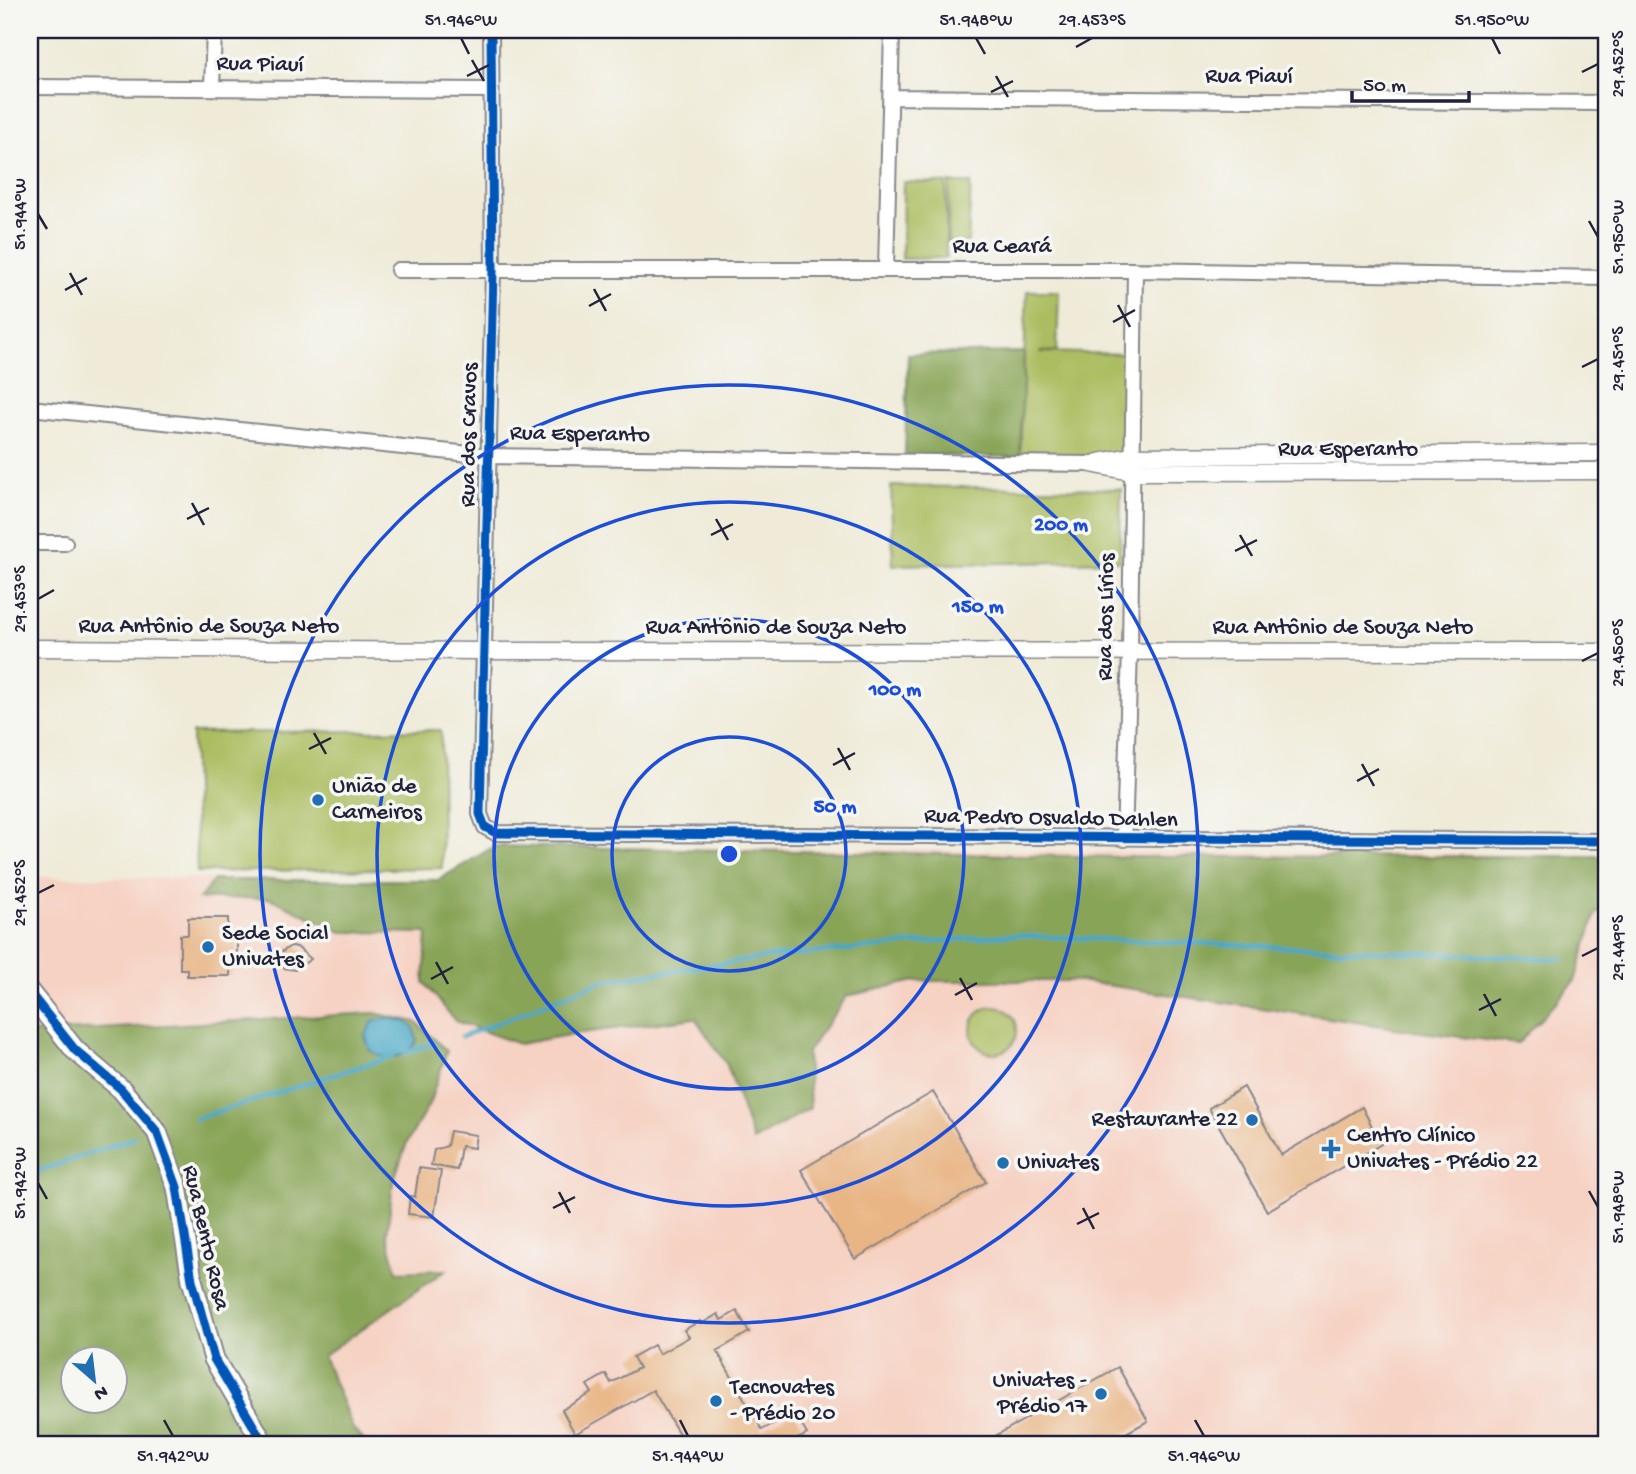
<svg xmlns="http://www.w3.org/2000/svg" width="1636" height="1474" font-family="'Gochi Hand',sans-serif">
	<rect width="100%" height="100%" fill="#f6f6f2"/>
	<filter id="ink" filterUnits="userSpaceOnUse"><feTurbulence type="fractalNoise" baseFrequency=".0143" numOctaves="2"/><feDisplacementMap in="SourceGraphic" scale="14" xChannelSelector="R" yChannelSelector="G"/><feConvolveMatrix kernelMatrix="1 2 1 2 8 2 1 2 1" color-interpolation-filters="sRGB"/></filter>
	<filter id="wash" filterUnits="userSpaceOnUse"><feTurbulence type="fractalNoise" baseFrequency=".00686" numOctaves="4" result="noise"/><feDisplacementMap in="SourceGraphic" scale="28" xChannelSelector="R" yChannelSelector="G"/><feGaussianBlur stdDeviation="1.57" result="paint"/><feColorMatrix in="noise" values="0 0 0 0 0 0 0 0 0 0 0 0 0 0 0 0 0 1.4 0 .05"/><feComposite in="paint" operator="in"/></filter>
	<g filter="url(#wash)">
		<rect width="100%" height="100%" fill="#efebd8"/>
		<path fill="#f6d2c3" d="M495,846L1606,855V1444H367L353,1429L323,1356L445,1270L397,1272L387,1235L393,1182L407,1143L374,1013L30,1033V877L438,880Z"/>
		<path fill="#abbd61" stroke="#66704e" stroke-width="2" d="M903,182L946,183V258L902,259Z
			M949,183H971L968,242H948Z
			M1027,291H1059L1057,351L1039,352L1129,354L1126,457H1020Z
			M891,486L1121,489L1120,561L893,565Z
			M441,730L442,868L197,872L192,733Z
			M971 1030a23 23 0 1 1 46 0a23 23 0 1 1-46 0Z"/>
		<path fill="#88a457" stroke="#556349" stroke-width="2" fill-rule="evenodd" d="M1024,352L1020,457L905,455L908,354Z
			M495,846L1123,857L1606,856V911L1596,913L1575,981L1518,1044L1422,1032L1079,981H915L847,996L807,1052L810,1108L753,1141L727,1065L695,1018L574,1034L519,1044L455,1021L424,982L427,933L342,932L270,898L199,899L214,880H438Z
			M374,1013L416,1022L447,1051L429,1104L407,1143L393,1182L387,1235L397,1272L446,1270L323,1356L353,1429L367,1444H30V1033ZM74,1358H116V1400H74Z"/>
		<path fill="#47a7c6" stroke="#346480" stroke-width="2" d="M387,1018L404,1021L413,1026L417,1041C406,1059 388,1061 370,1051L365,1036L373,1021Z"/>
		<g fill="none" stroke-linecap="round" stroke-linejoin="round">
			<path stroke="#47a7c6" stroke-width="4.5" d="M462,1037L602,981L769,957L1008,935L1562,959
				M405,1053L434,1043
				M195,1119L393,1056
				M30,1174L134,1138"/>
		</g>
		<g id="blocks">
			<path fill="#e9b585" d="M188,918H228V933H237V958H230V976H187V969H180V935H188Z
				M291,946L297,947L311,959L295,970L284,968L280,958L283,951Z
				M1244,1087L1281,1155L1362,1107L1381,1144L1267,1211L1209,1108Z
				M933,1092L986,1182L855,1259L801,1170Z
				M450,1131L476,1135L474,1148L461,1146L457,1170L431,1165L434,1150L447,1146Z
				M419,1168L441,1171L434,1217L408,1214L410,1196L415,1197Z
				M737,1311L749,1332L717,1351L762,1430L794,1412L807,1434L789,1444H685L653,1390L575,1434L562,1410L592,1393L587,1385L606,1374L611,1383L639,1368L633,1357L654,1345L659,1354L689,1337L684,1330L700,1321L701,1324L718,1314L721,1320Z
				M1118,1367L1148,1421L1106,1444H981Z"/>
		</g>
	</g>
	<g filter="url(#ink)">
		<use href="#blocks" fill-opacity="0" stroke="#88868a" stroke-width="2"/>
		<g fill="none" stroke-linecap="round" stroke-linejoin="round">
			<defs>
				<path id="minor" d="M491,30L493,271L480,814L485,827L496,833L1606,841
					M30,87L490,90
					M212,87L214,30
					M891,97L1606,103
					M886,269L892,30
					M398,270H1135L1606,278
					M30,408L489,456L1091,464
					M30,543H65
					M1124,839L1130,650L1135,270"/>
				<path id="tertiary" d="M1098,462L1131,456L1606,453
					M1091,464L1131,472L1606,471
					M30,648L484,651L1606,652"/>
				<path id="secondary" d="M30,993L75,1050L121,1089L157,1132L177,1187L192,1280L214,1359L264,1444"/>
			</defs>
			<use href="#minor" stroke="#88868a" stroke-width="18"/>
			<use href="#tertiary" stroke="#88868a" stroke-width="19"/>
			<use href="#secondary" stroke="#88868a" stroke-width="23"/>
			<use href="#minor" stroke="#fff" stroke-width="14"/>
			<use href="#tertiary" stroke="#fff" stroke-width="16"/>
			<use href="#secondary" stroke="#fff" stroke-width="19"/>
			<defs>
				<path id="cycleway" d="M491,30L493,271L480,814L485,827L496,833L1606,841
					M30,993L75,1050L121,1089L157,1132L177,1187L192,1280L214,1359L264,1444"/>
			</defs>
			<use href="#cycleway" stroke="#f6f6f2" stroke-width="13"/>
			<use href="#cycleway" stroke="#0057b8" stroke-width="9"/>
		</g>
	</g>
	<path fill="none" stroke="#22223b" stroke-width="2.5" d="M461,38L469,54M976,38L985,54M1492,38L1500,54M1076,47L1092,38M472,60L484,81M1582,72L1598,64M467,76L489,65M996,76L1008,97M991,92L1013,81M38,214L47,229M1589,221L1598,237M70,273L82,295M594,289L606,311M65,290L87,278M1118,305L1130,327M589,306L611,294M1113,322L1135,310M1582,367L1598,359M192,503L204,525M187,519L209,508M716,519L728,540M711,535L733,524M1240,535L1252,556M1235,551L1257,540M38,599L54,590M1582,661L1598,653M314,733L326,754M838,748L850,770M309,749L331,738M1362,764L1374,786M833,765L855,753M1357,781L1379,769M38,893L54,885M1582,956L1598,948M436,962L448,984M960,978L972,1000M431,979L453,967M1484,994L1496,1016M955,995L977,983M1479,1010L1501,999M38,1183L47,1199M1589,1191L1598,1207M559,1192L570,1213M553,1208L575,1197M1083,1208L1094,1229M1077,1224L1099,1213M164,1420L173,1436M680,1420L688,1436M1195,1420L1204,1436"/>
	<g fill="none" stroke="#1d4ed8" stroke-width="3.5">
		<circle cx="729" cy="854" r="117"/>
		<circle cx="729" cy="854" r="235"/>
		<circle cx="729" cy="854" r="352"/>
		<circle cx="729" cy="854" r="469"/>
	</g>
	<g fill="#1f6fb2" stroke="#f6f6f2" stroke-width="2.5">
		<circle cx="318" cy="800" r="7"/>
		<circle cx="208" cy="947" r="7"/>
		<circle cx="1252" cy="1120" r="7"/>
		<path d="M1327.5 1138.5h7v7h7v7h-7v7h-7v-7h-7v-7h7z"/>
		<circle cx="1003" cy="1163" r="7"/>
		<circle cx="1101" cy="1394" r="7"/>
		<circle cx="716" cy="1401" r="7"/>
	</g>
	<g text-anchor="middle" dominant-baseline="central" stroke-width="7" stroke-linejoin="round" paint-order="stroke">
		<g font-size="23" fill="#22223b" stroke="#f6f6f2">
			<text transform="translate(260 65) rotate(1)">Rua Piauí</text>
			<text x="1249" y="77">Rua Piauí</text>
			<text x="1002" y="247">Rua Ceará</text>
			<text transform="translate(470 435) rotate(-89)">Rua dos Cravos</text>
			<text transform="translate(580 435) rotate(1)">Rua Esperanto</text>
			<text x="1348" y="450">Rua Esperanto</text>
			<text transform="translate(1107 617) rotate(-89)">Rua dos Lírios</text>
			<text x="209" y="627">Rua Antônio de Souza Neto</text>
			<text x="776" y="628">Rua Antônio de Souza Neto</text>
			<text x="1343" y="628">Rua Antônio de Souza Neto</text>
			<text transform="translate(1051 819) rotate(1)">Rua Pedro Osvaldo Dahlen</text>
			<text transform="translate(205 1238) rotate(77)">Rua Bento Rosa</text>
		</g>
		<g font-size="23" fill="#22223b" stroke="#f6f6f2" text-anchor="start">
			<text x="332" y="787">União de<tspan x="332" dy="26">Carneiros</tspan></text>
			<text x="222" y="934">Sede Social<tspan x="222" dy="26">Univates</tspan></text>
			<text x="1238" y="1120" text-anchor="end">Restaurante 22</text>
			<text x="1347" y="1136">Centro Clínico<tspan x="1347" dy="26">Univates - Prédio 22</tspan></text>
			<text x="1017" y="1163">Univates</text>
			<text x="1087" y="1381" text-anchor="end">Univates -<tspan x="1087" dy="26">Prédio 17</tspan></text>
			<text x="730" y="1388">Tecnovates<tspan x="730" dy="26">- Prédio 20</tspan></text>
		</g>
	</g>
	<circle cx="729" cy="854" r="10" fill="#1d4ed8" stroke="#f6f6f2" stroke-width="3.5"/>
	<g font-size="21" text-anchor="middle" font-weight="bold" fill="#1d4ed8" stroke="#f6f6f2" stroke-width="7" stroke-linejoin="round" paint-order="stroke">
		<text x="1061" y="530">200 m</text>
		<text x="978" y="612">150 m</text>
		<text x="895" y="695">100 m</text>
		<text x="835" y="812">50 m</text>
	</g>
	<rect width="1636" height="1474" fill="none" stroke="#f6f6f2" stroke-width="77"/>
	<g transform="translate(94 1380) rotate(152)"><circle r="33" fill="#f6f6f2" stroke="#a1a1a9" stroke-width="2"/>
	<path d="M0-5L12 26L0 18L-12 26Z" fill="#1f6fb2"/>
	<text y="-10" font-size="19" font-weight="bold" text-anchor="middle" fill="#22223b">N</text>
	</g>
	<path d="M1352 91v10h117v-10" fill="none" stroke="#22223b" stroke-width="3.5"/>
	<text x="1363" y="91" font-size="21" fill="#22223b" stroke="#f6f6f2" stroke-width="5" paint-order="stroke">50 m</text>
	<rect x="38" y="38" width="1560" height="1398" fill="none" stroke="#22223b" stroke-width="2.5"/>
	<g font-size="18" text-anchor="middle" fill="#22223b">
		<text x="461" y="25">51.946°W</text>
		<text x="976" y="25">51.948°W</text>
		<text x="1092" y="25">29.453°S</text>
		<text x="1492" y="25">51.950°W</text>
		<text transform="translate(1617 64) rotate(-90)" y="6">29.452°S</text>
		<text transform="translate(19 214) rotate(-90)" y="6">51.944°W</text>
		<text transform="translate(1617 237) rotate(-90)" y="6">51.950°W</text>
		<text transform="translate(1617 359) rotate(-90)" y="6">29.451°S</text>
		<text transform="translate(19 599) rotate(-90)" y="6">29.453°S</text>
		<text transform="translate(1617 653) rotate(-90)" y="6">29.450°S</text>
		<text transform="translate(19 893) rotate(-90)" y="6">29.452°S</text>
		<text transform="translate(1617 948) rotate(-90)" y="6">29.449°S</text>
		<text transform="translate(19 1183) rotate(-90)" y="6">51.942°W</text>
		<text transform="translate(1617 1207) rotate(-90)" y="6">51.948°W</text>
		<text x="173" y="1461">51.942°W</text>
		<text x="688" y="1461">51.944°W</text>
		<text x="1204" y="1461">51.946°W</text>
	</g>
</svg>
